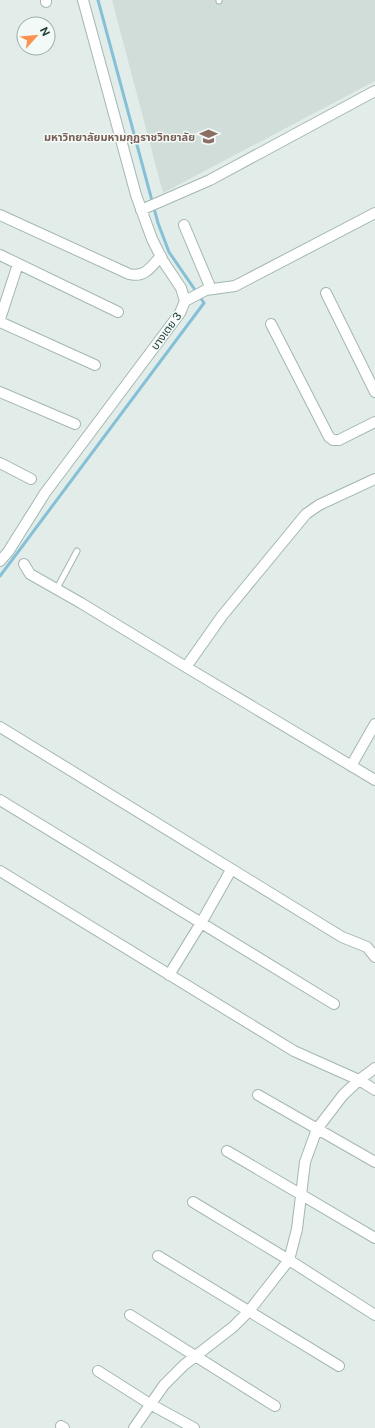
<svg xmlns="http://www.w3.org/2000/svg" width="375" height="1428" font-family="'Public Sans','Noto Sans Thai',sans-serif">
	<rect width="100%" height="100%" fill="#e2edea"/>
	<path fill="#d0ddd9" d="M112,0H375V81L163,193Z"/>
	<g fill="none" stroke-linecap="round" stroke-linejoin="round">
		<path stroke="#86c0d6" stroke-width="3" d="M0,576L204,303L169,252L158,223L98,0"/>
		<defs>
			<path id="lane" d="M219,0V1
				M56,590L77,551"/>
			<path id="street" d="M46,0V2
				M141,210L210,180L375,91
				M0,215L129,274C145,278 151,267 161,256
				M184,225L211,289
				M0,255L118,312
				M326,293L375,392
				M185,301L206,290L235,286L375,213
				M0,319L18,264
				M0,322L95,365
				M271,324L329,437L333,440H339L375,422
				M0,392L75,424
				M0,463L31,479
				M0,561L8,552L45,493L180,313L185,301L181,288L163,261L152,239L136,195L83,0
				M24,564L30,574L81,603L186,667L375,780
				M186,667L222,616L306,514L319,505L375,479
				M0,727L342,937L367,947L375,957
				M351,766L375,724
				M0,800L334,1004
				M0,871L294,1051L359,1080L375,1090
				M169,975L201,923L231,870
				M258,1095L375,1162
				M227,1151L375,1238
				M193,1202L289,1260L375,1315
				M158,1256L339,1366
				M130,1315L275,1406
				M98,1371L150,1404L194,1428
				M61,1426L64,1428
				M134,1428L164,1385L184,1365L233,1327L249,1311L289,1260L297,1229L305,1162L317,1129L343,1095L359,1080L375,1068"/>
		</defs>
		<use href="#lane" stroke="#a4b6b2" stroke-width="7"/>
		<use href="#street" stroke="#a4b6b2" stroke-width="12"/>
		<use href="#lane" stroke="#fff" stroke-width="5"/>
		<use href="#street" stroke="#fff" stroke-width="10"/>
	</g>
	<defs>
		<symbol id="university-bare" viewBox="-9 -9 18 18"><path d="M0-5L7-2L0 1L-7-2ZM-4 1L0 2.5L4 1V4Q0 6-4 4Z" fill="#8d6e63" stroke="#f3f9f7" stroke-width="2.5" paint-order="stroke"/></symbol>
	</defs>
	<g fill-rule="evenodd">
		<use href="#university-bare" x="196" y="124" width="25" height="25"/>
	</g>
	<g text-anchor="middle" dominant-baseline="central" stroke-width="3" stroke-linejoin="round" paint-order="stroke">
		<g font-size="11" font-weight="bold" fill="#785e54" stroke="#f3f9f7" text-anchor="end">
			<text x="195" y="137">มหาวิทยาลัยมหามกุฏราชวิทยาลัย</text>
		</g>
		<g font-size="11" fill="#21403c" stroke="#f3f9f7">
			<text transform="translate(166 331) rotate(-54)">บางเตย 3</text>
		</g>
	</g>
	<g transform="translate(36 36) rotate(63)"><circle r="19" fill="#f3f9f7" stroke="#9fafac"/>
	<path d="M0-3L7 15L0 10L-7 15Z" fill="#fc9152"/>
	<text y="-6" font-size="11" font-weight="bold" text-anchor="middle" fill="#21403c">N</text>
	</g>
</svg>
